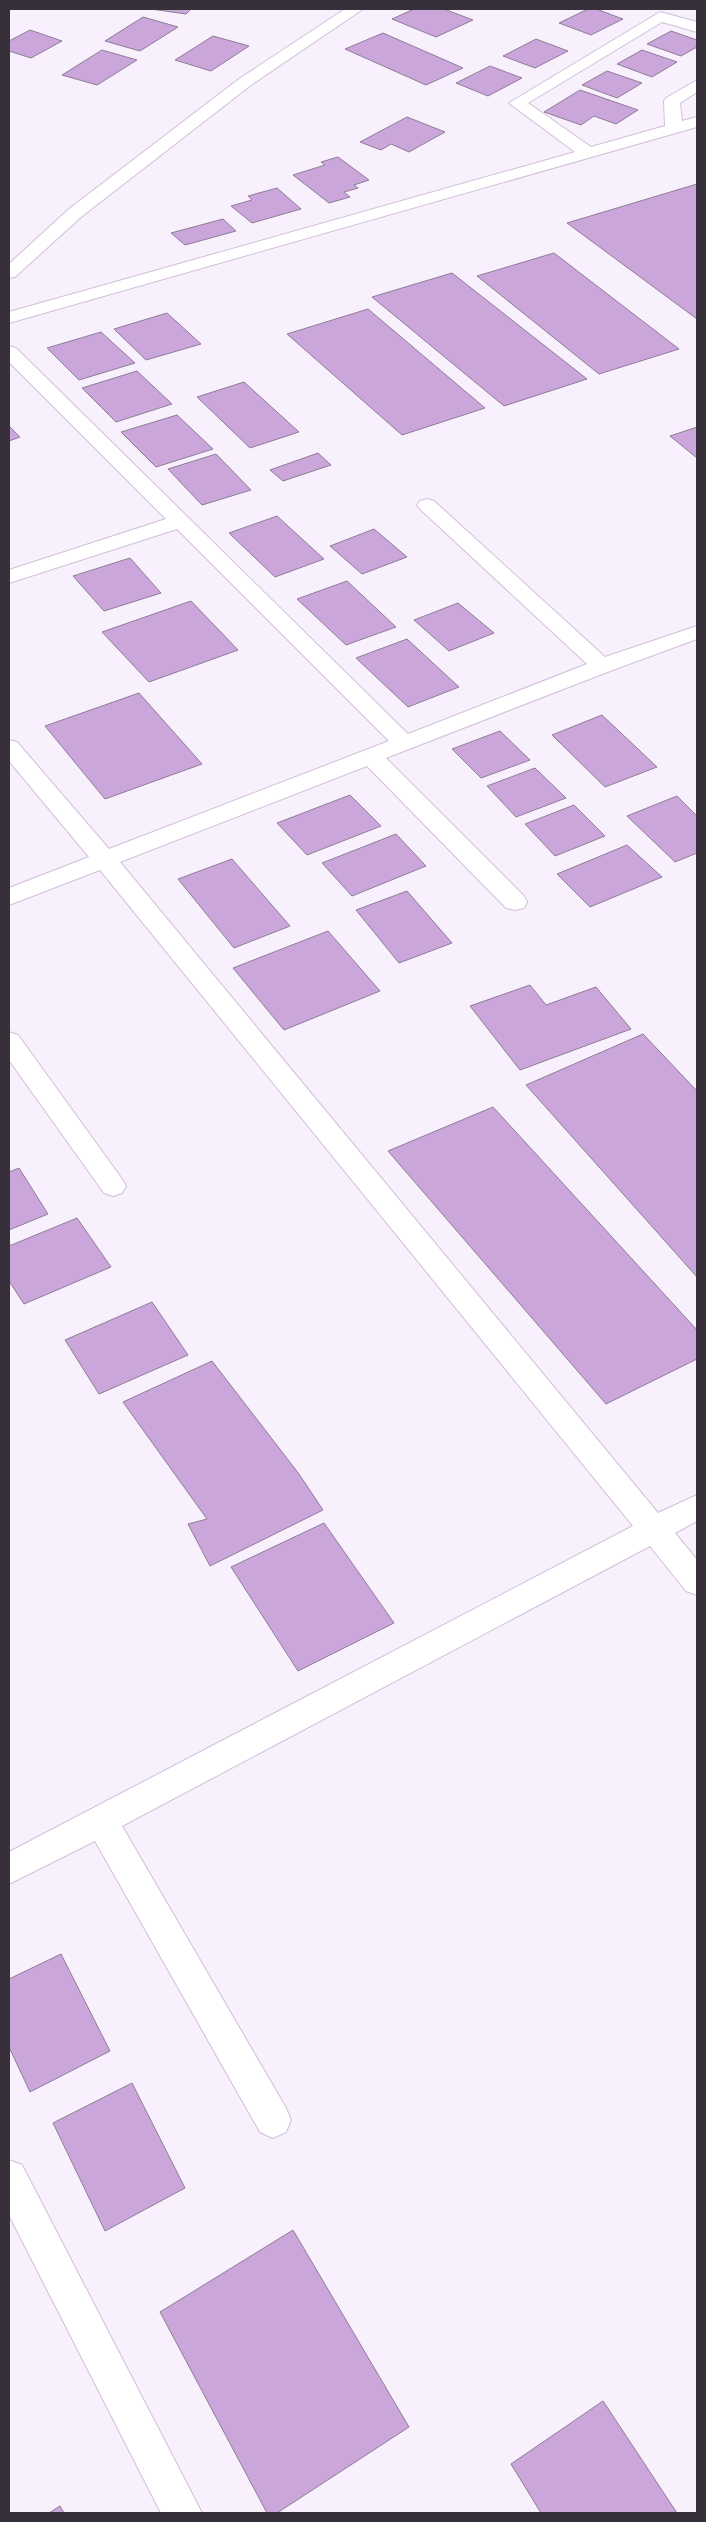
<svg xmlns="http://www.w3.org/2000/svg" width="706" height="2522" font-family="Rubik,sans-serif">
	<rect width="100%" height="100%" fill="#f8f0fc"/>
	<path fill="#caa6db" stroke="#8e7d96" d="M151,9H191L186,14Z
		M414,9H444L473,20L436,37L392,19Z
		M588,9H596L623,19L591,35L559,23Z
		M143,17L178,27L140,51L105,41Z
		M30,30L62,41L31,58L9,51V41Z
		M671,31L697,40V47L681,56L647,44Z
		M383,33L463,68L426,85L345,49Z
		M213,36L249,46L211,71L175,60Z
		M536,39L568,51L535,68L503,56Z
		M102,50L137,60L97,85L62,75Z
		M642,50L677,62L652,77L617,64Z
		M490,66L522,78L488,96L456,83Z
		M607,71L642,83L617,98L582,85Z
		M580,90L638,110L616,124L594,116L581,125L544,112Z
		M407,117L445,132L409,152L391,144L381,150L360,142Z
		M338,157L369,180L354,185L358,188L344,192L350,197L329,203L293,175L325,165L321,162Z
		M697,184V319L567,223Z
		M277,188L301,209L252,223L231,206L252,200L248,196Z
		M223,219L236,231L185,245L171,233Z
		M554,253L679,349L599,374L477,276Z
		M452,273L587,379L504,406L372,297Z
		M368,309L485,408L402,435L287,334Z
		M167,313L201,344L146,360L114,329Z
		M101,332L135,363L79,380L47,348Z
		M137,371L172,404L116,422L82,388Z
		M244,382L299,432L250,448L197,397Z
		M177,415L213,449L156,467L121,432Z
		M9,426L20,437L9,441Z
		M697,427V458L670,436Z
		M318,453L331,465L283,481L270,470Z
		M216,454L251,490L202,505L168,469Z
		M277,516L324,559L275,577L229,533Z
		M374,529L407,557L362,574L330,546Z
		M130,558L161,593L104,611L73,576Z
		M347,581L396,627L346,645L297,599Z
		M191,601L238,650L149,682L102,632Z
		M458,603L494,633L449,651L414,620Z
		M407,639L459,687L408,707L356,658Z
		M139,693L202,764L105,799L45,726Z
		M602,715L657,767L605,787L552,735Z
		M500,731L530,760L481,778L452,749Z
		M535,768L566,798L516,817L487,786Z
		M350,795L381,826L307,855L277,823Z
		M677,796L697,816V853L675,862L627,816Z
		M574,805L605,836L555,856L525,824Z
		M396,834L426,866L352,896L322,863Z
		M627,845L662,877L590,907L557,874Z
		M232,859L290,926L234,948L178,879Z
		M407,891L452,943L399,963L356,910Z
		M328,931L380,991L284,1030L233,968Z
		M530,985L546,1005L596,987L631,1029L520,1070L470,1006Z
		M643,1034L697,1091V1277L526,1085Z
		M493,1107L697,1330V1359L606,1404L388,1151Z
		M19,1168L48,1214L9,1230V1172Z
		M77,1218L111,1267L24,1304L9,1281V1246Z
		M152,1302L188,1355L99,1394L65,1340Z
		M212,1361L299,1474L323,1510L210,1566L188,1524L207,1519L123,1402Z
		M324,1523L394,1623L298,1671L231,1567Z
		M61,1954L110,2051L30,2092L9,2047V1979Z
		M132,2083L185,2188L105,2231L53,2123Z
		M293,2230L409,2427L277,2513H267L160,2312Z
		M603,2401L677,2513H541L511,2464Z
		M60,2506L64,2513H49Z"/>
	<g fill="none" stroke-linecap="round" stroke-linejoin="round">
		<defs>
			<path id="minor" d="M345,9H363L251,85L81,217L15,277L9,278V264L69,209L239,79Z
				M660,12L697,22V32L662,22L528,103L591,147L665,126L664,101L666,98L697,80V92L680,103L682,121L697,117V127L9,323V312L575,152L509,103Z
				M9,346L16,348L408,734L587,664L420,509L417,505L420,501L427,499L434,501L605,657L697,626V639L610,671L386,758L524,896L527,902L524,908L515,910L506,908L367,766L120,862L658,1513L697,1495V1521L675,1533L697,1560V1595L686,1591L650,1546L122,1826L286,2108L291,2120L286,2132L273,2138L260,2132L95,1841L9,1884V1852L633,1526L100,870L9,905V888L89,857L9,761V740L17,742L109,849L389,741L177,529L9,583V570L166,519L9,362Z
				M9,1032L18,1035L122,1179L126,1186L122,1193L113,1196L104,1193L9,1060Z
				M9,2160L22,2165L202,2513H161L9,2215Z"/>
		</defs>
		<use href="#minor" stroke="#d1bfda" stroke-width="2"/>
		<use href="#minor" fill="#fff" fill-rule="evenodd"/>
	</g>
	<rect width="706" height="2522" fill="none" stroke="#37303b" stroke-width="20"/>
</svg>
